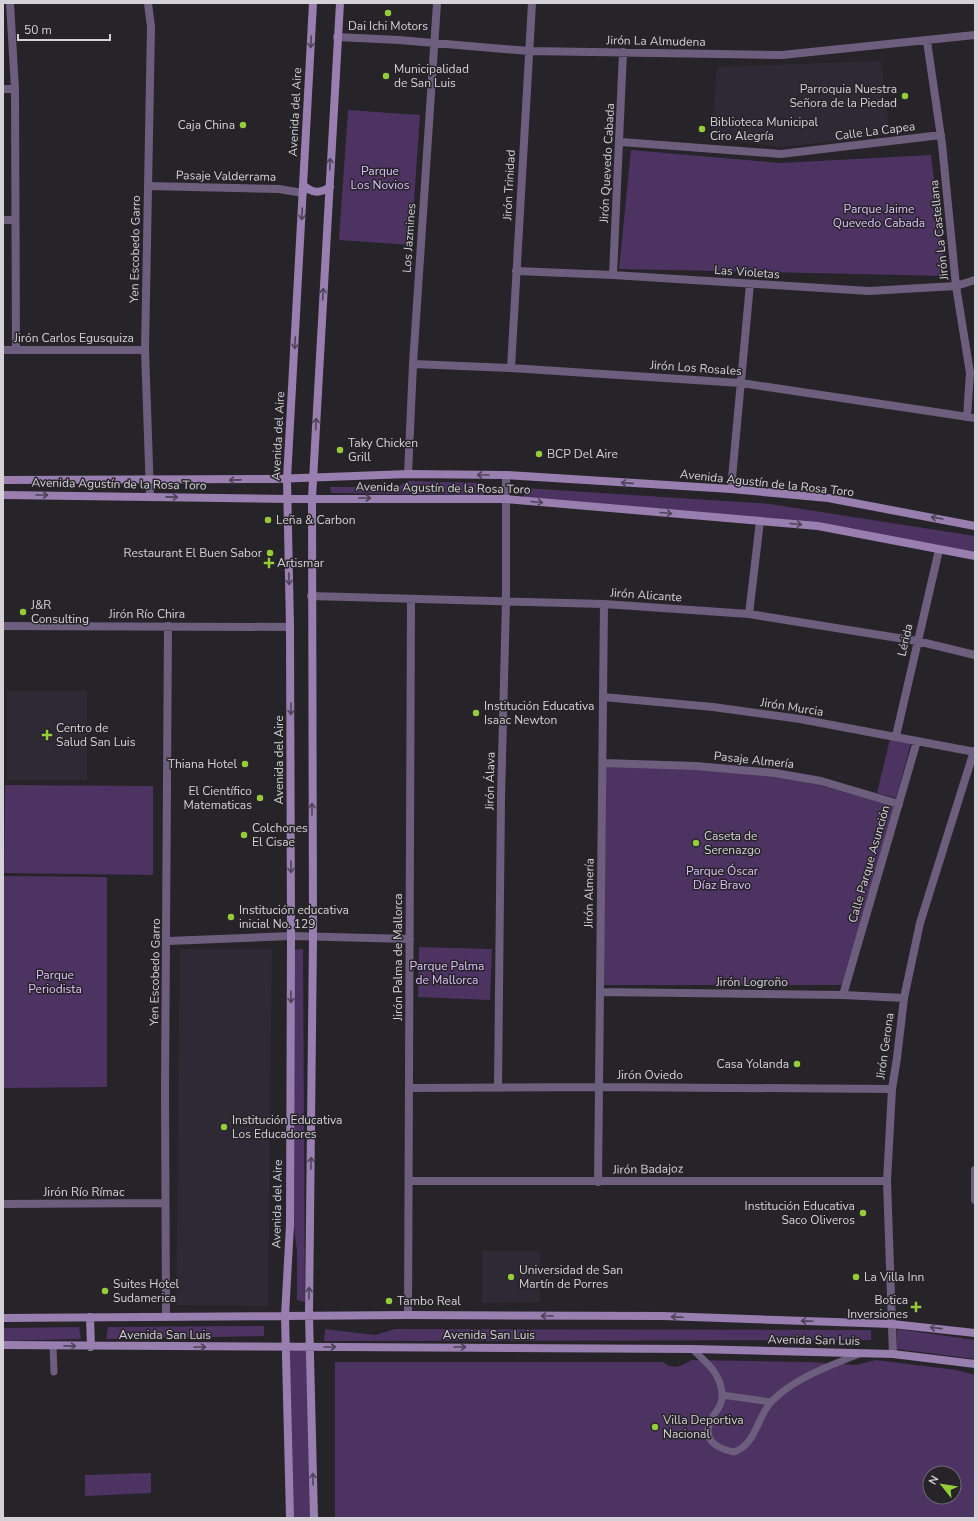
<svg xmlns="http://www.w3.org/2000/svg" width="978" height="1521" font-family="'Nunito Sans',sans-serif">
	<rect width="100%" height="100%" fill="#262329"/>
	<path fill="#2f2935" d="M881,61L890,135L781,147L711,138L717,67Z
		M7,691H87V780H7Z
		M180,949H272L268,1306L176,1305Z
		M482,1251H540V1302L482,1303Z"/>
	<path fill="#4c3362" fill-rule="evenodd" d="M348,110L420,115L411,245L339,240Z
		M631,150L780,163L931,155L946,276L619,269Z
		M408,481L484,483V495L331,493L330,487H397Z
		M524,488L770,504L975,536V553L802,521L524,497Z
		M890,739L911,743L896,798L877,793Z
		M603,766L754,772L819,785L895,806L842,985H600Z
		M5,785L153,786V875L4,873Z
		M4,876L107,877V1087L4,1088Z
		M419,947L492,949L490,1000L418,997Z
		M303,949L305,1302L297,1300V1251L292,1212V950Z
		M264,1326V1336L106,1339L108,1327Z
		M79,1327L81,1339L3,1341V1328Z
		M325,1329L375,1335L395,1329L871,1330V1340L324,1341Z
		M897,1329L975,1340V1359L897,1349Z
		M289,1351H308L312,1518H292Z
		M691,1360L809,1362L856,1365L876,1360L956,1370L975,1375V1518H335V1362H663C673,1370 681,1367 691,1360ZM930,1473H954V1497H930Z
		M151,1473V1493L85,1496V1475Z"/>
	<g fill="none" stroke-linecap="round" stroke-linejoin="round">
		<path stroke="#6e5e7d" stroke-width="7" d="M53,1346L54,1372
			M692,1349C706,1362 721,1373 722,1394C723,1403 718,1409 713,1416C700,1438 714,1448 734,1452C757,1444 757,1415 773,1400C796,1377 830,1366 859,1354
			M722,1395L771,1402"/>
		<path stroke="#6e5e7d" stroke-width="8" d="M10,3L15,89L16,350
			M148,3L151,27L145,350L150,495
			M337,37L399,40L529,51L782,55L975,35
			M927,41L942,144L956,286L970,373L967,417
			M3,89H15
			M621,142L781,154L941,135
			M148,186L279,189L303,193
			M3,220H15
			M516,271L613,275L869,291L956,286L975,280
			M613,275L623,52
			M3,350H145
			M413,364L511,368L741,383L975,418
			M511,368L532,3
			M408,474L413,364L437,3
			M731,489L750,284
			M311,596L604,604L749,614L917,641L975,655
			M749,614L760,521
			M3,626L290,627
			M603,697L713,707L800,719L975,752
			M896,736L939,550
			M603,763L696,766L775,773L821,781L899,804
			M168,941L291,936L410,939
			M600,992L843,995L904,998
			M843,995L917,741
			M409,1088L599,1087L892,1089
			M498,1088L501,798L506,602V475
			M975,1170V1200
			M409,1181H887
			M598,1182L604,604
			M3,1204L165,1203
			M408,1315L411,599
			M166,1317L165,1091L168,626
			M893,1354L887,1181L892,1089L897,1058L904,998L920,923L974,751"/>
		<path stroke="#987faf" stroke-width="8" d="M303,185C312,193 319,194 330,187
			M3,480L274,479L408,474L506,475L731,489L828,498L975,526
			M3,495L288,499H506L818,526L975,556
			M90,1317L91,1347
			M3,1318L408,1315L663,1316L892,1324L975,1333
			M3,1345L692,1349L893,1354L975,1364
			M290,1518L285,1316L290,1225L291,936L290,627L287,479L313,3
			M314,1518L309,1315L313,936L312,498L340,3"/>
	</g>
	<defs><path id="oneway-shaft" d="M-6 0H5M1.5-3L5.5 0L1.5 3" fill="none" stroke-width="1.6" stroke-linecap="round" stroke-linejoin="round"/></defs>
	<g stroke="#4e4358">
		<use href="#oneway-shaft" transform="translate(311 42) rotate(93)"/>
		<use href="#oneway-shaft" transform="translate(330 164) rotate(-88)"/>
		<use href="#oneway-shaft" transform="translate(302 214) rotate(93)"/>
		<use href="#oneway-shaft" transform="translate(323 294) rotate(-87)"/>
		<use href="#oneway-shaft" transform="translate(295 343) rotate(93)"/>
		<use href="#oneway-shaft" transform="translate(316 424) rotate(-87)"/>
		<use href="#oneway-shaft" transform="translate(483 475) rotate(-180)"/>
		<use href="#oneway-shaft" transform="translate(235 480) rotate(179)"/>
		<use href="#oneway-shaft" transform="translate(627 483) rotate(-176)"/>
		<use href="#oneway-shaft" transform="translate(42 495)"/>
		<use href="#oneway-shaft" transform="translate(172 497) rotate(1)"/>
		<use href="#oneway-shaft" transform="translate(365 498)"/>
		<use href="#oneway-shaft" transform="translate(537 502) rotate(5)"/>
		<use href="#oneway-shaft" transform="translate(666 513) rotate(5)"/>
		<use href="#oneway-shaft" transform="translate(937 518) rotate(-170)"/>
		<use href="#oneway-shaft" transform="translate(796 524) rotate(5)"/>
		<use href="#oneway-shaft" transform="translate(289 579) rotate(88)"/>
		<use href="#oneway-shaft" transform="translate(291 709) rotate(90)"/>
		<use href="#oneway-shaft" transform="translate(312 809) rotate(-90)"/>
		<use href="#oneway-shaft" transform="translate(291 867) rotate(90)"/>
		<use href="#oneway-shaft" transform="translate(291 997) rotate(90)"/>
		<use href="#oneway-shaft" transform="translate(311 1163) rotate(-89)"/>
		<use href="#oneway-shaft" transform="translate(309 1293) rotate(-89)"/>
		<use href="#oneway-shaft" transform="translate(547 1316) rotate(-180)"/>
		<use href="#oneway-shaft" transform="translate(677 1317) rotate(-178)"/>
		<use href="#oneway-shaft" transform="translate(807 1321) rotate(-178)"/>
		<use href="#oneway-shaft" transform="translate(936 1328) rotate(-174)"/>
		<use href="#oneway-shaft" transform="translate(70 1346) rotate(1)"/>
		<use href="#oneway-shaft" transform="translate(200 1347)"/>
		<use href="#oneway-shaft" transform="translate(330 1347)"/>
		<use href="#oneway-shaft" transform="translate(460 1347)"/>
		<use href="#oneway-shaft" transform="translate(313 1479) rotate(-91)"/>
	</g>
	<g fill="#95cc3a" stroke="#262329" stroke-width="1.5">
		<circle cx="388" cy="13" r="4"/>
		<circle cx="386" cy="76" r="4"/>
		<circle cx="905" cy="96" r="4"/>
		<circle cx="243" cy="125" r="4"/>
		<circle cx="702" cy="129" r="4"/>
		<circle cx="340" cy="450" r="4"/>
		<circle cx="539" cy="454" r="4"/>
		<circle cx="268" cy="520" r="4"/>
		<circle cx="270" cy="553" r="4"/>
		<path d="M267 557h4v4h4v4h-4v4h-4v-4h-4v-4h4z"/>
		<circle cx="23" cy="612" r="4"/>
		<circle cx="476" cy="713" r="4"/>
		<path d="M45 729h4v4h4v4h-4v4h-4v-4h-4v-4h4z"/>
		<circle cx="245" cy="764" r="4"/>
		<circle cx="260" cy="798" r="4"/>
		<circle cx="244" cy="835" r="4"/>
		<circle cx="696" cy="843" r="4"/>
		<circle cx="231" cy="917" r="4"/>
		<circle cx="797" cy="1064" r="4"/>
		<circle cx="224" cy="1127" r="4"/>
		<circle cx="863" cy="1213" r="4"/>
		<circle cx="511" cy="1277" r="4"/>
		<circle cx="856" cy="1277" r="4"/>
		<circle cx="105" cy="1291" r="4"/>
		<circle cx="389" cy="1301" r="4"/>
		<path d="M914 1301h4v4h4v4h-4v4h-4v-4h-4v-4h4z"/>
		<circle cx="655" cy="1427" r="4"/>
	</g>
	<g text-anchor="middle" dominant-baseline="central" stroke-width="3" stroke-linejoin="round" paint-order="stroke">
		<g font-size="12" fill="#d4d2d6" stroke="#262329" text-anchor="start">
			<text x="388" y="26" text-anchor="middle">Dai Ichi Motors</text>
			<text x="394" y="69">Municipalidad<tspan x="394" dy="14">de San Luis</tspan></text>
			<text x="897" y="89" text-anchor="end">Parroquia Nuestra<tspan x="897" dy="14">Señora de la Piedad</tspan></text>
			<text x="710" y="122">Biblioteca Municipal<tspan x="710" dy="14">Ciro Alegría</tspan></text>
			<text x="235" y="125" text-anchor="end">Caja China</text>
			<text x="348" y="443">Taky Chicken<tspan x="348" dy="14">Grill</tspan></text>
			<text x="547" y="454">BCP Del Aire</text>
			<text x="276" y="520">Leña &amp; Carbon</text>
			<text x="262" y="553" text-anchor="end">Restaurant El Buen Sabor</text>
			<text x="277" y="563">Artismar</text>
			<text x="31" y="605">J&amp;R<tspan x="31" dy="14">Consulting</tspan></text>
			<text x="484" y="706">Institución Educativa<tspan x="484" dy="14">Isaac Newton</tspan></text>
			<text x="56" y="728">Centro de<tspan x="56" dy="14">Salud San Luis</tspan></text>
			<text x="237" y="764" text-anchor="end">Thiana Hotel</text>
			<text x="252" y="791" text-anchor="end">El Científico<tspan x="252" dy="14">Matematicas</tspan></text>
			<text x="252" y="828">Colchones<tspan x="252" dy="14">El Cisae</tspan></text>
			<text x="704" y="836">Caseta de<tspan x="704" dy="14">Serenazgo</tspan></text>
			<text x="239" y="910">Institución educativa<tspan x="239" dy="14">inicial No. 129</tspan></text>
			<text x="789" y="1064" text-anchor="end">Casa Yolanda</text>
			<text x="232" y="1120">Institución Educativa<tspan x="232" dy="14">Los Educadores</tspan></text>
			<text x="855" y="1206" text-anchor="end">Institución Educativa<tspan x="855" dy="14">Saco Oliveros</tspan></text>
			<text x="519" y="1270">Universidad de San<tspan x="519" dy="14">Martín de Porres</tspan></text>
			<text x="864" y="1277">La Villa Inn</text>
			<text x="113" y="1284">Suites Hotel<tspan x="113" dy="14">Sudamerica</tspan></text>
			<text x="908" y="1300" text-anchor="end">Botica<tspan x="908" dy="14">Inversiones</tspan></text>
			<text x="397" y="1301">Tambo Real</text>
			<text x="663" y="1420">Villa Deportiva<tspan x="663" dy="14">Nacional</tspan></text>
		</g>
		<g font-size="12" fill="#d4d2d6" stroke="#262329">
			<text transform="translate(656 41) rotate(1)">Jirón La Almudena</text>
			<text transform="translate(295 112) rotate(-87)">Avenida del Aire</text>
			<text transform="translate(875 131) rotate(-7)">Calle La Capea</text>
			<text transform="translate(607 163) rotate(-87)">Jirón Quevedo Cabada</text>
			<text transform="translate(226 176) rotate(1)">Pasaje Valderrama</text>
			<text transform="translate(509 185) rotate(-87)">Jirón Trinidad</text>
			<text transform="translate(939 230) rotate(-96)">Jirón La Castellana</text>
			<text transform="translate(409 238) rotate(-86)">Los Jazmines</text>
			<text transform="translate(135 249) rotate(-89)">Yen Escobedo Garro</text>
			<text transform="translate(747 272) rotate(4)">Las Violetas</text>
			<text x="74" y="338">Jirón Carlos Egusquiza</text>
			<text transform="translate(696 368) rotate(4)">Jirón Los Rosales</text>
			<text transform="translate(278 436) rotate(-87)">Avenida del Aire</text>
			<text transform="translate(767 483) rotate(6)">Avenida Agustín de la Rosa Toro</text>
			<text transform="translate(119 484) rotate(1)">Avenida Agustín de la Rosa Toro</text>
			<text transform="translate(443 488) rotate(1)">Avenida Agustín de la Rosa Toro</text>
			<text transform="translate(646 595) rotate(4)">Jirón Alicante</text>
			<text x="147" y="614">Jirón Río Chira</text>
			<text transform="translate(905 640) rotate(-77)">Lérida</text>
			<text transform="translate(792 707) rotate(9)">Jirón Murcia</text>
			<text transform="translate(279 760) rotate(-90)">Avenida del Aire</text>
			<text transform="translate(754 760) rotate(6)">Pasaje Almería</text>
			<text transform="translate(490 781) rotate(-89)">Jirón Álava</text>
			<text transform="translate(869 864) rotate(-74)">Calle Parque Asunción</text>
			<text transform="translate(589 893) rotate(-89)">Jirón Almería</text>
			<text transform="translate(398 957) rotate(-90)">Jirón Palma de Mallorca</text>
			<text transform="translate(155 972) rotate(-89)">Yen Escobedo Garro</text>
			<text x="752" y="982">Jirón Logroño</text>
			<text transform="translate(885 1046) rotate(-82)">Jirón Gerona</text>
			<text x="650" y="1075">Jirón Oviedo</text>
			<text transform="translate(648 1169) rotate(-1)">Jirón Badajoz</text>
			<text x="84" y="1192">Jirón Río Rímac</text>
			<text transform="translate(277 1204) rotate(-89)">Avenida del Aire</text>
			<text x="165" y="1335">Avenida San Luis</text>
			<text x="489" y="1335">Avenida San Luis</text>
			<text transform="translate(814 1340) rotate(1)">Avenida San Luis</text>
		</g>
		<g font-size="12" fill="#dfc1fb" stroke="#262329">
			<text x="380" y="171">Parque<tspan x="380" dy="14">Los Novios</tspan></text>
			<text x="879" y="209">Parque Jaime<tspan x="879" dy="14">Quevedo Cabada</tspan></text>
			<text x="722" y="871">Parque Óscar<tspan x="722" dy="14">Díaz Bravo</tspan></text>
			<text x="447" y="966">Parque Palma<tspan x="447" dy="14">de Mallorca</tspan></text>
			<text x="55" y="975">Parque<tspan x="55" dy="14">Periodista</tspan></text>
		</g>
	</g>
	<rect width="978" height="1521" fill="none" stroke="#d4d2d6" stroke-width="8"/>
	<g transform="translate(942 1485) rotate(300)"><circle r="19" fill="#262329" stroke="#6c696e"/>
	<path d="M0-3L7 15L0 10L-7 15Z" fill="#95cc3a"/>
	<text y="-6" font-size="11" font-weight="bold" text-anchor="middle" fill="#d4d2d6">N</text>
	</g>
	<path d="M18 34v6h92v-6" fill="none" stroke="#d4d2d6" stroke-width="2"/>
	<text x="24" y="34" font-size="12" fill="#d4d2d6" stroke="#262329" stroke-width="3" paint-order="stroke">50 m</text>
</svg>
